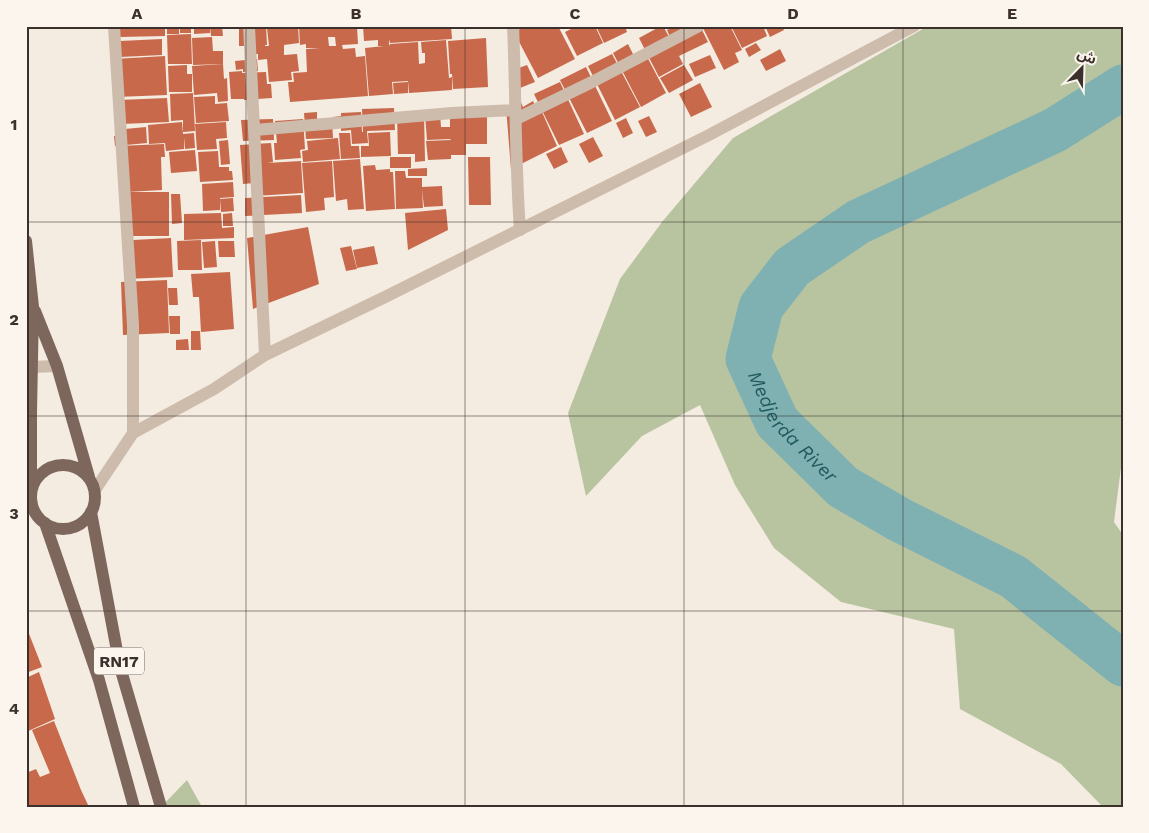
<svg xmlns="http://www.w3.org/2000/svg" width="1149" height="833" font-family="'Work Sans','Noto Sans Arabic',sans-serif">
	<rect width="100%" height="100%" fill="#f4ebe1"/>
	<path fill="#b8c4a0" d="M928,26H1123V452L1114,522L1123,535V807H1103L1061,764L960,709L954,629L841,602L774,548L735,485L700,405L642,436L586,496L568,413L620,279L662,222L733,138Z
		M187,780L202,807H161Z"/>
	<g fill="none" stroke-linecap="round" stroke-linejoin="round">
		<path stroke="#7fb0b2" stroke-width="45" id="s1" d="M1123,87L1055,130L858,222L792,267L761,307L748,359L777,422L843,487L900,520L1014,577L1123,664"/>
	</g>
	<path fill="#c8694b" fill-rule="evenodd" d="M118,26H165V36L119,37Z
		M180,26H191V33H180Z
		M194,26H210V33L194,34Z
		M210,26H222L223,36H211Z
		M239,26H266L267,45H265V46H269L267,28L298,26L299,43L284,45V55L297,54L299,71L291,72L292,80L269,82L267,59L258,60V54H254L253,46H239Z
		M299,26H326V34V26H357L358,44L342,45L343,49L355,48L356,57L365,56L368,96L290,102L288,82H294L293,73L307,72L306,49L320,48H306V44L300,45ZM328,37H335L336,46H329Z
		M363,26H388V27L389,26H451L452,39L390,43L389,39V46L390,44L418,42L419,64L425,63V53H422L421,42L446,40L449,78L452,77V90L409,93L408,81L392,82L393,94L369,96L365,48L384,46H378V40L364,41Z
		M526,26H558L575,59L538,78L514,32Z
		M577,26H595L603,43L577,56L565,32Z
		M596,26H625L627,32L604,43Z
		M661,26H663L674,46L667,30L675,26H700L708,42L679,56L683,64L659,77L639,38Z
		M702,26H730L742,50L735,53L739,62L724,70Z
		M731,26H763L767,36L742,48Z
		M765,26H782L784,30L770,37Z
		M179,27V34H167V28Z
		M191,34L192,64H168L167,35Z
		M212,37L213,51H223V64L193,65L192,38Z
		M486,38L488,87L453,89L452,74H450L448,41Z
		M162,39V55L120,57V41Z
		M756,43L761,50L749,57L745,49Z
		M628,44L634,56L644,51L666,93L641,107L613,53Z
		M780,49L786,61L766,71L760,60Z
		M612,54L640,107L615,120L588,66Z
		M710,55L716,68L695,77L689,64Z
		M165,56L167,95L116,97L114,59Z
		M257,59L258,71L243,72V69L236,70L235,61Z
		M223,64L224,79L227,78L228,101L218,102L217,93L194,95L192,66Z
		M187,65V74H192V92H169L168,66Z
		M527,65L535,82L520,88L513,70Z
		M684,65L693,80L669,93L660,78Z
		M586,67L612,121L587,133L560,80Z
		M242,71V73L266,72L267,84H271L272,98L244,100V99H231L229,72Z
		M408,82V93L394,94L393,83Z
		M560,82L584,134L559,145L534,94Z
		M700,83L712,107L691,117L679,94Z
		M193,93L195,131L183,132V120L171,121L170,94Z
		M215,96V104L227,103L229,121L196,123L194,97Z
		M167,98L169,122L121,124L119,100Z
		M520,100L523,107L533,101L539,114L542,112L557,146L511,169L506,107Z
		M487,106V144H466V155H451V159L428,160L426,141L451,140L450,139L427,140L425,114L440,113L441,127H450V135V117Z
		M394,108L395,130L367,131L368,143L352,144L351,130L341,131V126H334L333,117L341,116V113L361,112L362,132H363L362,109Z
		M317,112V123L332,122L333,138L306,139L304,113Z
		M397,114H424L425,161L415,162V154H398Z
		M649,116L657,132L646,137L638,121Z
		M626,118L633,133L623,138L616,123Z
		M273,119L274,140L243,141L241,120Z
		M303,119L305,149L300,150L301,158L275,160L274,143H277L275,121Z
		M182,122L183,134L194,133L195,148L185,149L184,137V149L166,151L165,143L149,144L148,125Z
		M226,122L227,138L216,139L217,149L197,150L195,124Z
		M146,127L147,143L115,146L114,136L125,135V129Z
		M390,132L391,156L361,157V146H369L368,133Z
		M339,133H350L351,146H359L360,158L341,159Z
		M593,137L603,156L589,163L579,144Z
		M338,138L340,159L303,162L302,151L308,150L307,141Z
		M228,140L230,164L221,165L219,141Z
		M271,143L273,162L267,163L301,161L303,193L254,196V183L243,184L240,145Z
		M164,144L165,157H161L162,190L127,192H169V236H132L119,146Z
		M561,147L568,162L554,169L546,154Z
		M195,150L197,171L171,173L169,152Z
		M218,151L219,167H229V171H232L233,180L200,182L198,152Z
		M390,157H411V168H390Z
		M468,157H490L491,205H469Z
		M360,159L364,209L348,210L347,199L336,201L333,161Z
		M332,161L334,197L324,198L325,210L306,212L302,163Z
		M375,165L376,170L390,169V172H393L395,209L366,211L363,166Z
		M427,168V176H408V169Z
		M395,171H405L406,178H422V187L442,186L443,206L424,207L422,189L423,208L396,209Z
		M233,182L234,197L220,198V210L203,211L202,184Z
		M171,194H180L182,223L172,224Z
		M301,195L302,213L245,216V198Z
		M233,198L234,211L221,212L220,199Z
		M446,209L448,230L408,250L405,213Z
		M221,213L222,228L234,227V238L184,240V214Z
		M232,213L233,226H223V214Z
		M308,227L319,284L253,309L247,238Z
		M171,238L173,277L125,279L133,240Z
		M201,240L202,270H178L177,241Z
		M215,241L217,267L204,268L202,242Z
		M218,241H234L235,257H219Z
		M351,246L357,269L346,271L340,248Z
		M374,246L378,264L357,268L353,250Z
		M230,272L234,329L201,332L199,297H193L191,274Z
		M167,280L169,333L123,335L121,282Z
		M168,288H177L178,305H169Z
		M169,316H180V334H170Z
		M191,331H200L201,350H191Z
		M188,339L189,350H176V340Z
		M26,626L42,667L26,673Z
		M39,672L55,719L26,732V678Z
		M54,721L81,790L89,807H26V773L36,769L40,777L50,773L32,730Z"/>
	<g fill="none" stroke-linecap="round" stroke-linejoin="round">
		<path stroke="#cdbbac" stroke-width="12" d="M114,26L133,325V433
			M249,26C255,136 259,246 265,355
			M513,26C516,94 515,162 520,230
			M516,119L592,82L699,26
			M255,130L452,113L515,110
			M26,362L31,367L57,366
			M95,490L133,433L214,389L265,355L387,296L709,135L914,26
			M26,506L32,503"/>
		<path stroke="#7d675c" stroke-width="12" d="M26,241L33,307L31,413V491
			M35,311L57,366L89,477
			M31 497a32 32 0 1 1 64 0a32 32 0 1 1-64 0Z
			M91,512L120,667L161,807
			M45,523L99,680L134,807"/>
	</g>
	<path fill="none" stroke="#3b302b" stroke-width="1" stroke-opacity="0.55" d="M246,26V807M465,26V807M684,26V807M903,26V807M26,222H1123M26,416H1123M26,611H1123"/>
	<g text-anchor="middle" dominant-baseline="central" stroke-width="4" stroke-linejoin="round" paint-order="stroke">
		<rect fill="#fbf5ee" stroke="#756b66" stroke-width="1" x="94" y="647.5" width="50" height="27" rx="4"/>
		<g font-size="16" font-weight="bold" fill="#3b302b">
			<text x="119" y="661">RN17</text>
		</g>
		<g font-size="19" font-style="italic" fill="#1f5a5e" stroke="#fbf5ee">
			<text stroke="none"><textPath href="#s1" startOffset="564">Medjerda River</textPath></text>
		</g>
	</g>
	<rect width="1149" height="833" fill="none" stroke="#fbf5ee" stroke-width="55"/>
	<g transform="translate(1082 68) rotate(23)" stroke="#fbf5ee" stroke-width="4" paint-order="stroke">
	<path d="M0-4L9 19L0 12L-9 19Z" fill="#3b302b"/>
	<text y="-8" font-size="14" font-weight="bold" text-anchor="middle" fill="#3b302b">ش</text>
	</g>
	<rect x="28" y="28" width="1094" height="778" fill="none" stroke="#3b302b" stroke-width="2"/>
	<g font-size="16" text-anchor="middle" font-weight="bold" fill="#3b302b">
		<text x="137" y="19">A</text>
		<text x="356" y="19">B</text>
		<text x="575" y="19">C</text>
		<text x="793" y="19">D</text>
		<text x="1012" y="19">E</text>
		<text x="14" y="130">1</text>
		<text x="14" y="325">2</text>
		<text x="14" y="519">3</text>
		<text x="14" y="714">4</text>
	</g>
</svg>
